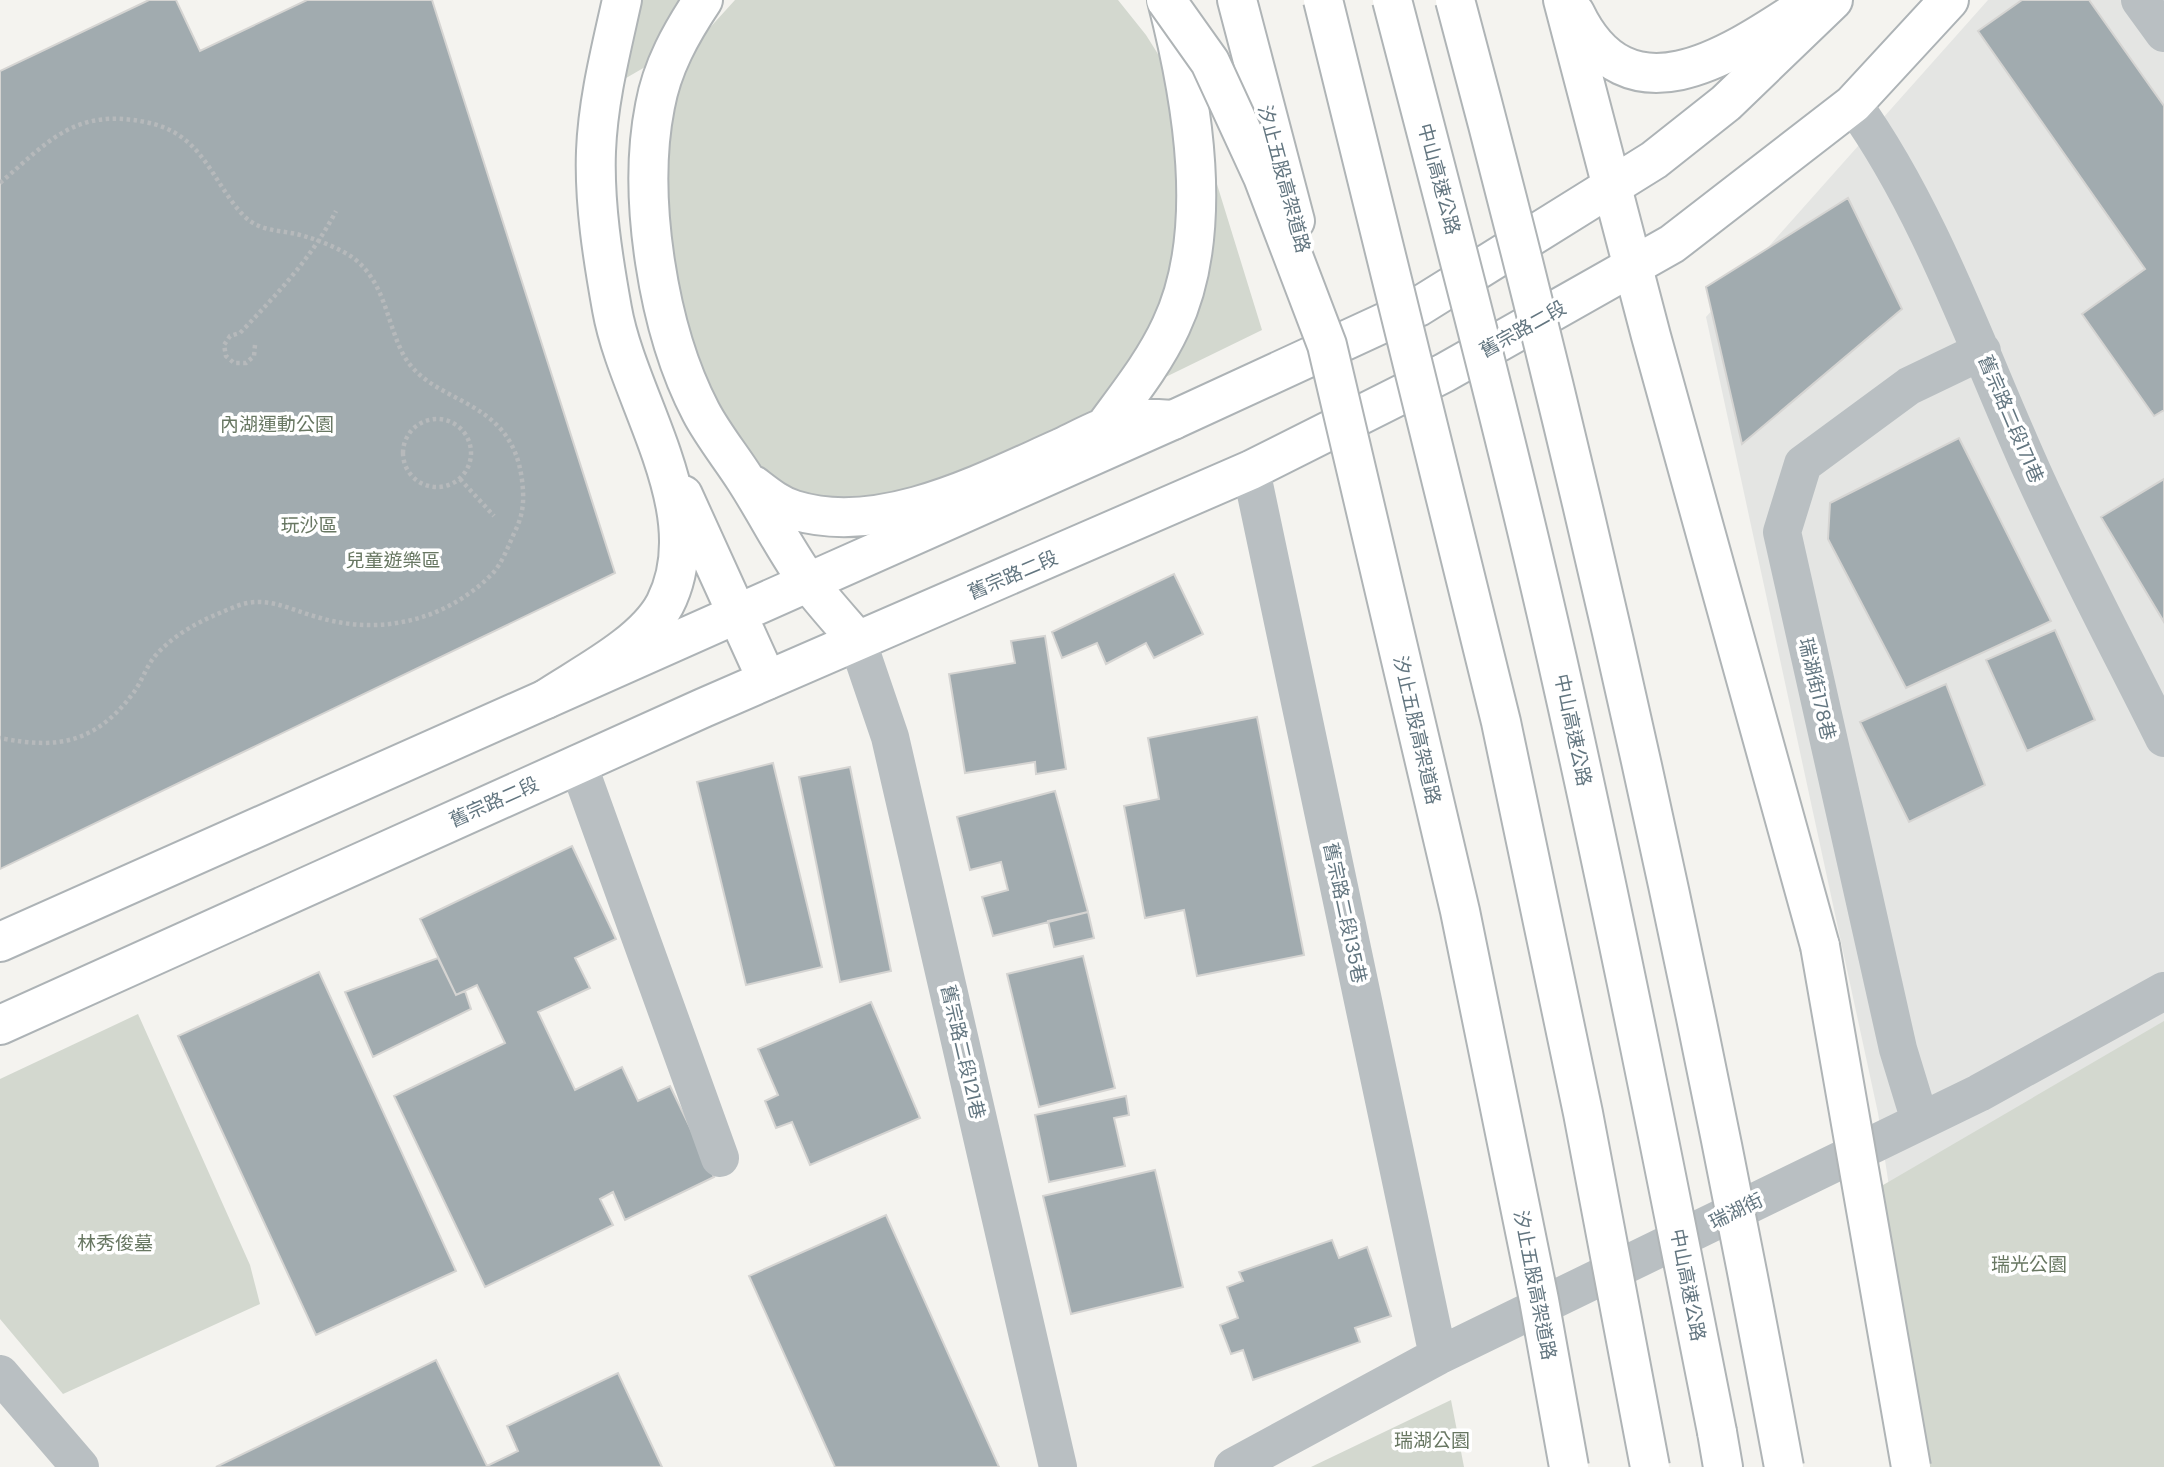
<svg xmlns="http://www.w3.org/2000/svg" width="2164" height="1467" font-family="Poppins,'Noto Sans TC',sans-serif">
	<rect width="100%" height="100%" fill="#f4f3ef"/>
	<path fill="#e4e5e3" d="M1988,0H2164V1467H1931L1878,1113L1706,317Z"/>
	<path fill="#d3d8cf" d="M631,0H688L652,63L614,85Z
		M735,0H1118L1146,35L1195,113L1262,330L928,493L855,517L742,480L669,290L658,171L685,55Z
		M138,1014L250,1265L260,1304L63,1394L0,1319V1079Z
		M2164,1021V1467H1928L1878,1188Z
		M1451,1400L1464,1467H1311Z"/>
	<path fill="#a1abaf" stroke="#d5d4d2" stroke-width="2" d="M149,0H176L200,51L307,0H432L615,573L0,869V71Z
		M2022,0H2089L2164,106V410L2154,416L2082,314L2145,269L1978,31Z
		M1848,198L1902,309L1742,444L1706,287Z
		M1959,438L2051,621L1906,688L1828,539L1830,503Z
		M2164,479V622L2101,517Z
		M1174,574L1203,634L1154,658L1146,643L1106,664L1097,643L1062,658L1052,632Z
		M2055,630L2095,720L2027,751L1986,660Z
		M1045,636L1066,769L1036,774L1035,762L965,773L949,674L1015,663L1011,641Z
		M1946,684L1985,785L1909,822L1860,722Z
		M1257,717L1304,955L1197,976L1184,910L1145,918L1124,806L1159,799L1148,738Z
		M773,763L822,967L746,985L697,782Z
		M850,767L891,971L840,982L799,777Z
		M1055,791L1088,912L993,936L982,897L1008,890L1001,862L970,870L957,817Z
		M572,846L616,939L575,958L590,988L538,1012L575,1090L622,1067L638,1101L670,1086L714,1177L625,1220L613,1192L600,1199L613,1225L485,1287L394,1096L505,1043L477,985L456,995L420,919Z
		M1088,912L1094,938L1054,947L1048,921Z
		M1083,956L1115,1088L1039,1107L1007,974Z
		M438,958L456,995L465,991L471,1009L373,1057L345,992Z
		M319,972L456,1271L316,1335L178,1036Z
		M871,1002L920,1118L810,1165L792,1122L776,1128L765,1101L778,1095L758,1049Z
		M1126,1096L1129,1115L1114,1118L1125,1166L1049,1182L1035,1115Z
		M1155,1170L1183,1287L1071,1314L1043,1196Z
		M886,1215L999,1467H835L749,1276Z
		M1332,1240L1339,1258L1367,1247L1391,1316L1355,1328L1360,1342L1253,1380L1243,1350L1231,1354L1220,1325L1238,1318L1227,1287L1243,1281L1239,1272Z
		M436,1360L487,1466L518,1451L507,1426L618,1373L662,1467H216Z"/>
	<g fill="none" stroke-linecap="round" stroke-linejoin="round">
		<defs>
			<path id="major" d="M0,942L1173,420L1418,307L1654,160L1726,103L1833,0
				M0,1025L703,708L1251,470L1444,373L1672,244L1853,104L1949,0"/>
			<path id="highway" d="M703,0C681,33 662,67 655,106C637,197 658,330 701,412C713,435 731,457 745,479C767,513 785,550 809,583C824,603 841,621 857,640
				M1237,0L1295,221
				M1563,0L1651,336L1820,946
				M1575,13C1631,130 1740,48 1814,0
				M1104,428C1128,395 1154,363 1171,326C1216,231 1192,98 1167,0
				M753,485C766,495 778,505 794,510C881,537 984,482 1061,448C1084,437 1110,422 1136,419C1148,418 1161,419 1173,420
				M683,495L767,680
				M546,699C582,675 644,644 665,604C712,512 628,400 612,309C603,259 594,203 596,151C598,100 611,50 622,0
				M1717,1432L1723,1467"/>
		</defs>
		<use href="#major" stroke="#adb3b6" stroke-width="42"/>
		<use href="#highway" stroke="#afb4b6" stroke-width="42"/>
		<path stroke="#b6b9bb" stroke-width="4.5" stroke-dasharray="3.5 3.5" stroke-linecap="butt" d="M0,183C49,141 75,108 145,122C203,133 210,179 243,215C261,234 285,229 307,237C321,241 340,249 352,257C385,281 386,321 403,354C431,407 511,394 522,480C524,497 524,511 517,527C509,543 503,564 490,576C444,621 379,636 317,617C288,609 266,595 237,606C206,618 177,631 155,656C146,667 142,681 134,692C97,742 59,750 0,738
			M255,345L254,356L246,363H234L226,356L224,345L230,336L240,333C277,294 311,259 336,211
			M403 453a34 34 0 1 1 68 0a34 34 0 1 1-68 0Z
			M460,479L494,516"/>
		<path stroke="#b9bfc2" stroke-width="38" d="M2140,0L2164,33
			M1853,104C1930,211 1978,351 2032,471C2073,562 2120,650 2164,738
			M1251,470L1438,1356
			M857,640L890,737L1058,1467
			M578,764L720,1158
			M1920,1121L1898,1049L1782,532L1803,464L1909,386L1982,351
			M0,1374L80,1467
			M1233,1467L1438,1356L1979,1093L2164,991"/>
		<use href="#major" stroke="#fff" stroke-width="38"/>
		<use href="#highway" stroke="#fff" stroke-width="38"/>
		<defs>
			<path id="highway-bridge" d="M1166,0L1210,62L1263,177L1327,345L1460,911L1539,1300L1569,1467
				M1323,0L1501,722L1583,1113L1650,1467
				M1392,0C1449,219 1507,438 1557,659C1615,916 1666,1174 1717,1432
				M1455,0C1585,484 1693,974 1784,1467
				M1820,946L1911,1467"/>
		</defs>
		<use href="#highway-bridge" stroke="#afb4b6" stroke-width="42" stroke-linecap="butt"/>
		<use href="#highway-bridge" stroke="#fff" stroke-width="38"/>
	</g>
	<g text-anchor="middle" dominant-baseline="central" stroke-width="7" stroke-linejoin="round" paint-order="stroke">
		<g font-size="19" fill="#637680" stroke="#fff">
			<text transform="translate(1284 179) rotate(75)">汐止五股高架道路</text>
			<text transform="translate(1439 179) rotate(75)">中山高速公路</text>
			<text transform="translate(1523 329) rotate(-29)">舊宗路二段</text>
			<text transform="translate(2011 419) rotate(67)">舊宗路二段171巷</text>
			<text transform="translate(1013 575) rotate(-23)">舊宗路二段</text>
			<text transform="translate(1817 689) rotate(77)">瑞湖街178巷</text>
			<text transform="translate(1417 730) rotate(77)">汐止五股高架道路</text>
			<text transform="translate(1573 730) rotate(78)">中山高速公路</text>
			<text transform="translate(494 802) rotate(-24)">舊宗路二段</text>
			<text transform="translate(1345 913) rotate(78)">舊宗路二段135巷</text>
			<text transform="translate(963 1052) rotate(77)">舊宗路二段121巷</text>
			<text transform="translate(1736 1211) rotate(-26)">瑞湖街</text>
			<text transform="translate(1535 1285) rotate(79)">汐止五股高架道路</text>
			<text transform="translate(1688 1285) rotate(79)">中山高速公路</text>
		</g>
		<g font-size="19" fill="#687762" stroke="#fff">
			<text x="277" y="424">內湖運動公園</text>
			<text x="309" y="525">玩沙區</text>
			<text x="393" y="560">兒童遊樂區</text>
			<text x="115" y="1243">林秀俊墓</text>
			<text x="2029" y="1264">瑞光公園</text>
			<text x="1432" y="1440">瑞湖公園</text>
		</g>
	</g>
</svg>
